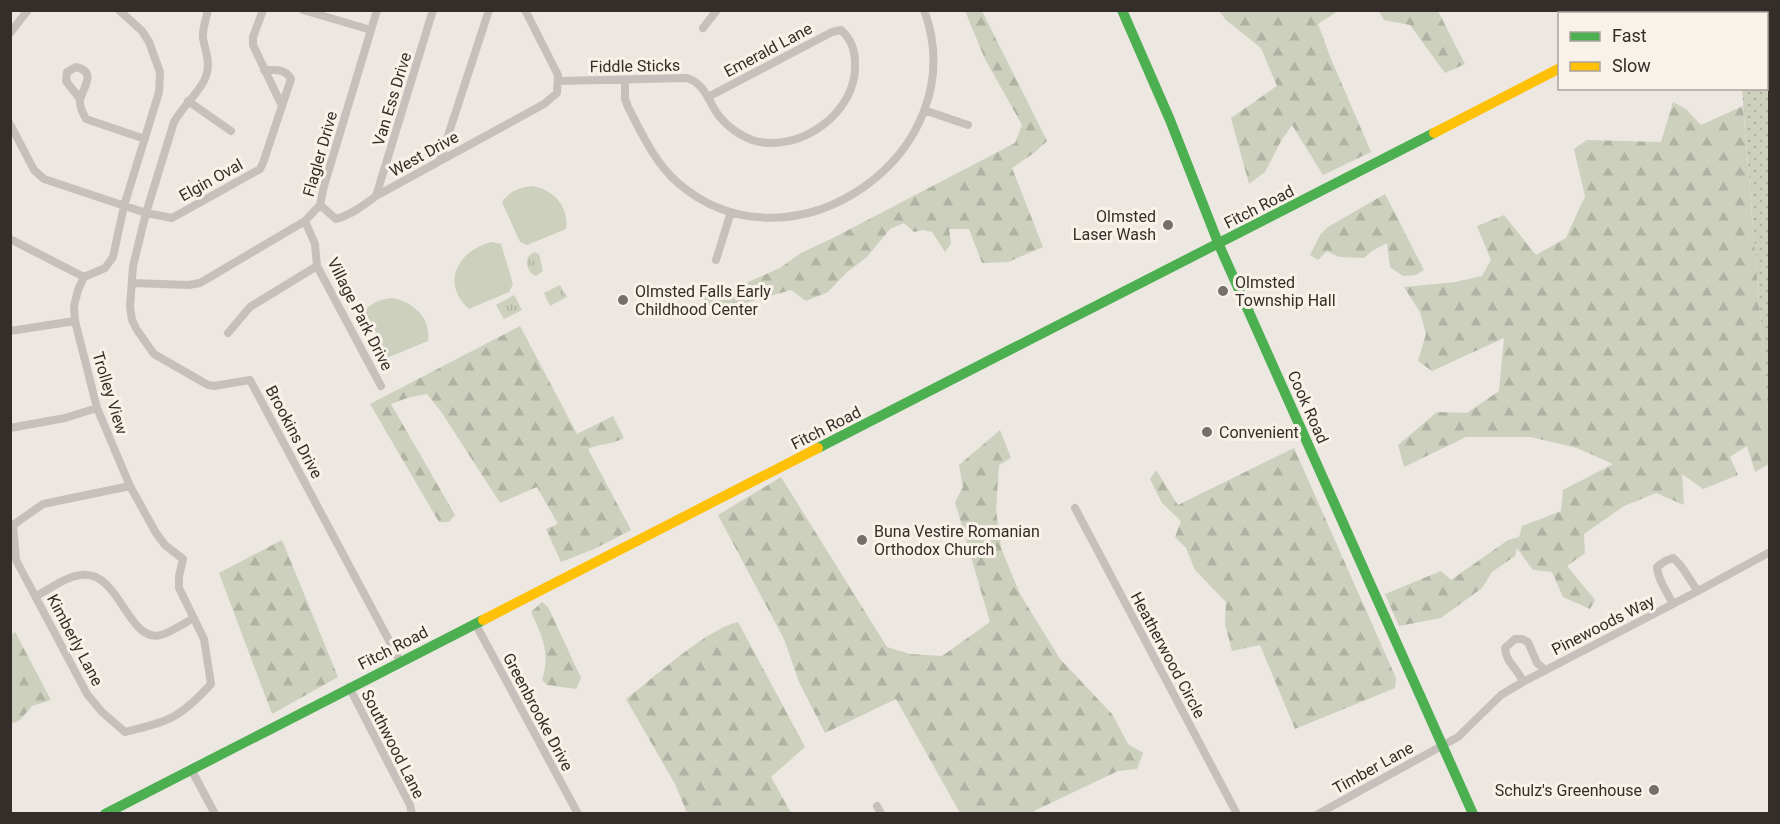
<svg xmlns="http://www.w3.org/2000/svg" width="1780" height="824" font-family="Roboto,sans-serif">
	<defs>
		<pattern id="grass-dots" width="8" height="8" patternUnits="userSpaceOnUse" patternTransform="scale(1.5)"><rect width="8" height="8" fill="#ccd0bc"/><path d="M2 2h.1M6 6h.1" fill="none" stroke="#b0b3a2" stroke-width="1.8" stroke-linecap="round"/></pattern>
		<pattern id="forest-firs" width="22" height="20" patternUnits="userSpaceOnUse" patternTransform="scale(1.5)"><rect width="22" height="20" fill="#ccd0bc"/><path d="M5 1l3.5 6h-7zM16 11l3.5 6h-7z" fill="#b0b3a2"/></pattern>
		<pattern id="park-tufts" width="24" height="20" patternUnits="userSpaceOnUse" patternTransform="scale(1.5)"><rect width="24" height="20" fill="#ccd0bc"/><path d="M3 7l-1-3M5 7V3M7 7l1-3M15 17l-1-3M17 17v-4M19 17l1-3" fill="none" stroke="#b0b3a2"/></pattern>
	</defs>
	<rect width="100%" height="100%" fill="#ece7e1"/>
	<path fill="url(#grass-dots)" d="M1735,11H1769V425L1742,89L1766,88V14L1736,13Z"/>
	<path fill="url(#forest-firs)" d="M965,11H982L1047,141L1034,153L1012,168L1043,247L1008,262L982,263L969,229H949L951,244L945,252L932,232L923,230L914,232L904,223L890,229L867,257L846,273L828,292L806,301L791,290L714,312L701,298L714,292L739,286L780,268L801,253L833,238L1015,143L1022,125L985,59Z
		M1219,11H1338L1318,24L1331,59L1371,152L1323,175L1292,125L1281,141L1265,172L1249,184L1231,118L1277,86L1261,48L1226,20Z
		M1379,11H1438L1465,64L1445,73L1410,25L1384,20Z
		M1673,102L1686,109L1701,125L1743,106L1769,425V464L1755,472L1747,446L1730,457L1738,475L1703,489L1682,474L1684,505L1656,493L1624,506L1584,534L1585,553L1567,566L1595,600L1590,609L1563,597L1552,572L1533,570L1517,548L1515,556L1492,572L1482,588L1441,618L1399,626L1385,594L1441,571L1451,580L1508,540L1519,537L1522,526L1561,511L1563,490L1613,464L1577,448L1531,437H1466L1404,467L1398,445L1437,412L1467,413L1499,391L1504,338L1432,371L1418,361L1426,334L1420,312L1404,287L1456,282L1482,276L1491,260L1477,226L1504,215L1536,255L1566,238L1585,196L1574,149L1587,140L1661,142Z
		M1385,194L1424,270L1416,275L1403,276L1390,267L1387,243L1372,251L1364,258L1339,257L1327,251L1318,260L1310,255L1320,235L1328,227Z
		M520,326L577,434L613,416L624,438C611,445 601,443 588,449L631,530L594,549L561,562L546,529L558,524L537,487L500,503L442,413L427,394L410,397L391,404L455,515L449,522H439L370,404Z
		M1000,430L1011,458L999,465L996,510L1001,548L1020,594L1060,659L1112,714L1128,744L1143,753L1137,769L1118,771L1034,811V813H960L896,699L825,733L799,682L784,639L718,515L781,477L887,647L910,654L942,656L990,622L955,502L963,487L959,465Z
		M1294,448L1396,678L1395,688L1295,729L1260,645L1232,651L1225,624L1226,602L1195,570L1186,548L1175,537L1181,521L1162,503L1150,479L1156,470L1178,505Z
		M282,540L338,677L272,714L219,573Z
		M542,602L548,607L581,678L576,689L547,685L542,680C551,653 542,636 531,612Z
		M738,622L805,747L771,777L791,813H687L675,784L626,699C654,678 706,629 738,622Z
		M15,632L51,700L32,706L20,720L11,724L10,636Z"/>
	<path fill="url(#park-tufts)" d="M534,252L539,254L543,271L536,276C529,273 525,265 528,257Z
		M560,285L567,297L550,306L544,293Z
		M514,295L522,310L504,319L496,305Z"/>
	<path fill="#ccd0bc" d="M532,186C554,190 569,206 566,229L527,245L520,242L502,202C510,191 518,188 532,186Z
		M492,242L501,244L513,284L509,292L469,309C440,283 458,250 492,242Z
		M392,298C414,302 431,318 428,341L389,357L382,354L361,315C370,303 378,300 392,298Z"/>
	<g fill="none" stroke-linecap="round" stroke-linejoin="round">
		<path stroke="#c5c0bb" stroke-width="8" d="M119,10L142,31L149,42L160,72L159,92L124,206L113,257L105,268L84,277L78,290L74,306L75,321L97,408L130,486L156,533L165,545L183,559L179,576V588L204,639L211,684C179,719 169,721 125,732L102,712L87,694L16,560L13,525L43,504L130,486
			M208,10C206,20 202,29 203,38C205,51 211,62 206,76C202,90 182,107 174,122L146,213L133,266L130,307L132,320L137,330L154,354L208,385L214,386L250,380L400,661
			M303,10L371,30
			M1609,10L1610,14
			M703,28L717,10
			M10,33L28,10
			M264,70C275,70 285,68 291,79L282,106
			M625,80V99L628,107C642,134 655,163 678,183C793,282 977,152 924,10
			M558,81L687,78C706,84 708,102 719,116C728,127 739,135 752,140C799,155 858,112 855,63C855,49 851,39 841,30L832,32L708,97
			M80,99L66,81L67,72L76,67C98,72 82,89 80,100C79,107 83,113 86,119L145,139
			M188,101L231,131
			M924,110L968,125
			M10,124L34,170L44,179L146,213L172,218L260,169L263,163L282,106L253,45V37L263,10
			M440,160L489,10
			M376,196L433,10
			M320,205L336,219C351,215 364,205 376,196L544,104L557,93L558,75L525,10
			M305,221L315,244L317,266L381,386
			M10,239L84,277
			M716,260L731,212
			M132,283L189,285L200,283L305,221L320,205L324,186L377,10
			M10,331L75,321
			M228,333L250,307L317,266
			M10,428L65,418L97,408
			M1075,508L1237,814
			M36,596C50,589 66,576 82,575C120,571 128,644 161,635C172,632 184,623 194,618
			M1673,604C1667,591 1658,581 1657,567L1665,561L1673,558C1684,566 1689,580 1698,591
			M475,623L578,814
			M1523,682C1518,669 1505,661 1505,648L1515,639H1522L1528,642L1537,663L1545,670
			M349,687L410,805L412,814
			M191,769L215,814
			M877,806L881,814
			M1318,814L1458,737L1501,695L1523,682L1698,591L1770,552"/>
		<path stroke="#4caf50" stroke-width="10" d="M1122,10L1170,120L1219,245L1473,814
			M1664,14L1670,10
			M818,448L1434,133
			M105,814L483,620"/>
		<path stroke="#ffc107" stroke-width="10" d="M1434,133L1560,68
			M483,620L818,448"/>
	</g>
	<g fill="#756e69" stroke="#f8f2e9" stroke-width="2">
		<circle cx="1168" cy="225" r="6"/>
		<circle cx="1223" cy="291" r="6"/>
		<circle cx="623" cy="300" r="6"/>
		<circle cx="1207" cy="432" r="6"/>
		<circle cx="862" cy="540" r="6"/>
		<circle cx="1654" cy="790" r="6"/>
	</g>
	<g text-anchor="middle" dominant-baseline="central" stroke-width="6" stroke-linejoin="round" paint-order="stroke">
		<g font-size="16" fill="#352d29" stroke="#f8f2e9">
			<text transform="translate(768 50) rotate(-28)">Emerald Lane</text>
			<text transform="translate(635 66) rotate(-1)">Fiddle Sticks</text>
			<text transform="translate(392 99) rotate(-73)">Van Ess Drive</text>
			<text transform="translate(320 154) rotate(-74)">Flagler Drive</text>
			<text transform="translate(424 154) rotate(-29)">West Drive</text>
			<text transform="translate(211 180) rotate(-29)">Elgin Oval</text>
			<text transform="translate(1259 207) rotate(-27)">Fitch Road</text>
			<text transform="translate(360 314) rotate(63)">Village Park Drive</text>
			<text transform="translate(110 393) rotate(73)">Trolley View</text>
			<text transform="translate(1308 407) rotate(66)">Cook Road</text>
			<text transform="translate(826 428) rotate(-27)">Fitch Road</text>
			<text transform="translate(294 432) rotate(62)">Brookins Drive</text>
			<text transform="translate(1603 625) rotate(-27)">Pinewoods Way</text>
			<text transform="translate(75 640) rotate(62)">Kimberly Lane</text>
			<text transform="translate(393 648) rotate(-27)">Fitch Road</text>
			<text transform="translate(1168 655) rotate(62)">Heatherwood Circle</text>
			<text transform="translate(538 712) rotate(62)">Greenbrooke Drive</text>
			<text transform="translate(393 744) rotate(63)">Southwood Lane</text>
			<text transform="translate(1373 768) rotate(-29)">Timber Lane</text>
		</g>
		<g font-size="16" fill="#352d29" stroke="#f8f2e9" text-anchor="start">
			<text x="1156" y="216" text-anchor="end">Olmsted<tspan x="1156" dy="18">Laser Wash</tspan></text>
			<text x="1235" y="282">Olmsted<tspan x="1235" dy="18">Township Hall</tspan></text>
			<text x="635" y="291">Olmsted Falls Early<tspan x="635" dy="18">Childhood Center</tspan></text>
			<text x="1219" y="432">Convenient</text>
			<text x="874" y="531">Buna Vestire Romanian<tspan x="874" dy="18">Orthodox Church</tspan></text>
			<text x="1642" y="790" text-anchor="end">Schulz's Greenhouse</text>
		</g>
	</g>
	<rect width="1780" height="824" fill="none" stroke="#352d29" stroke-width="24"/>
	<rect x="1558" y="12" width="210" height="78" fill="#f8f2e9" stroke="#aaa39c" stroke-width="1.5"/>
	<rect x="1570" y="32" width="30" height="9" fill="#4caf50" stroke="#aaa39c" stroke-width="1.5"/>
	<text x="1612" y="42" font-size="18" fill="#352d29">Fast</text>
	<rect x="1570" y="62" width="30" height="9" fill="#ffc107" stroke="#aaa39c" stroke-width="1.5"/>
	<text x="1612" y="72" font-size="18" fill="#352d29">Slow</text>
</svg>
